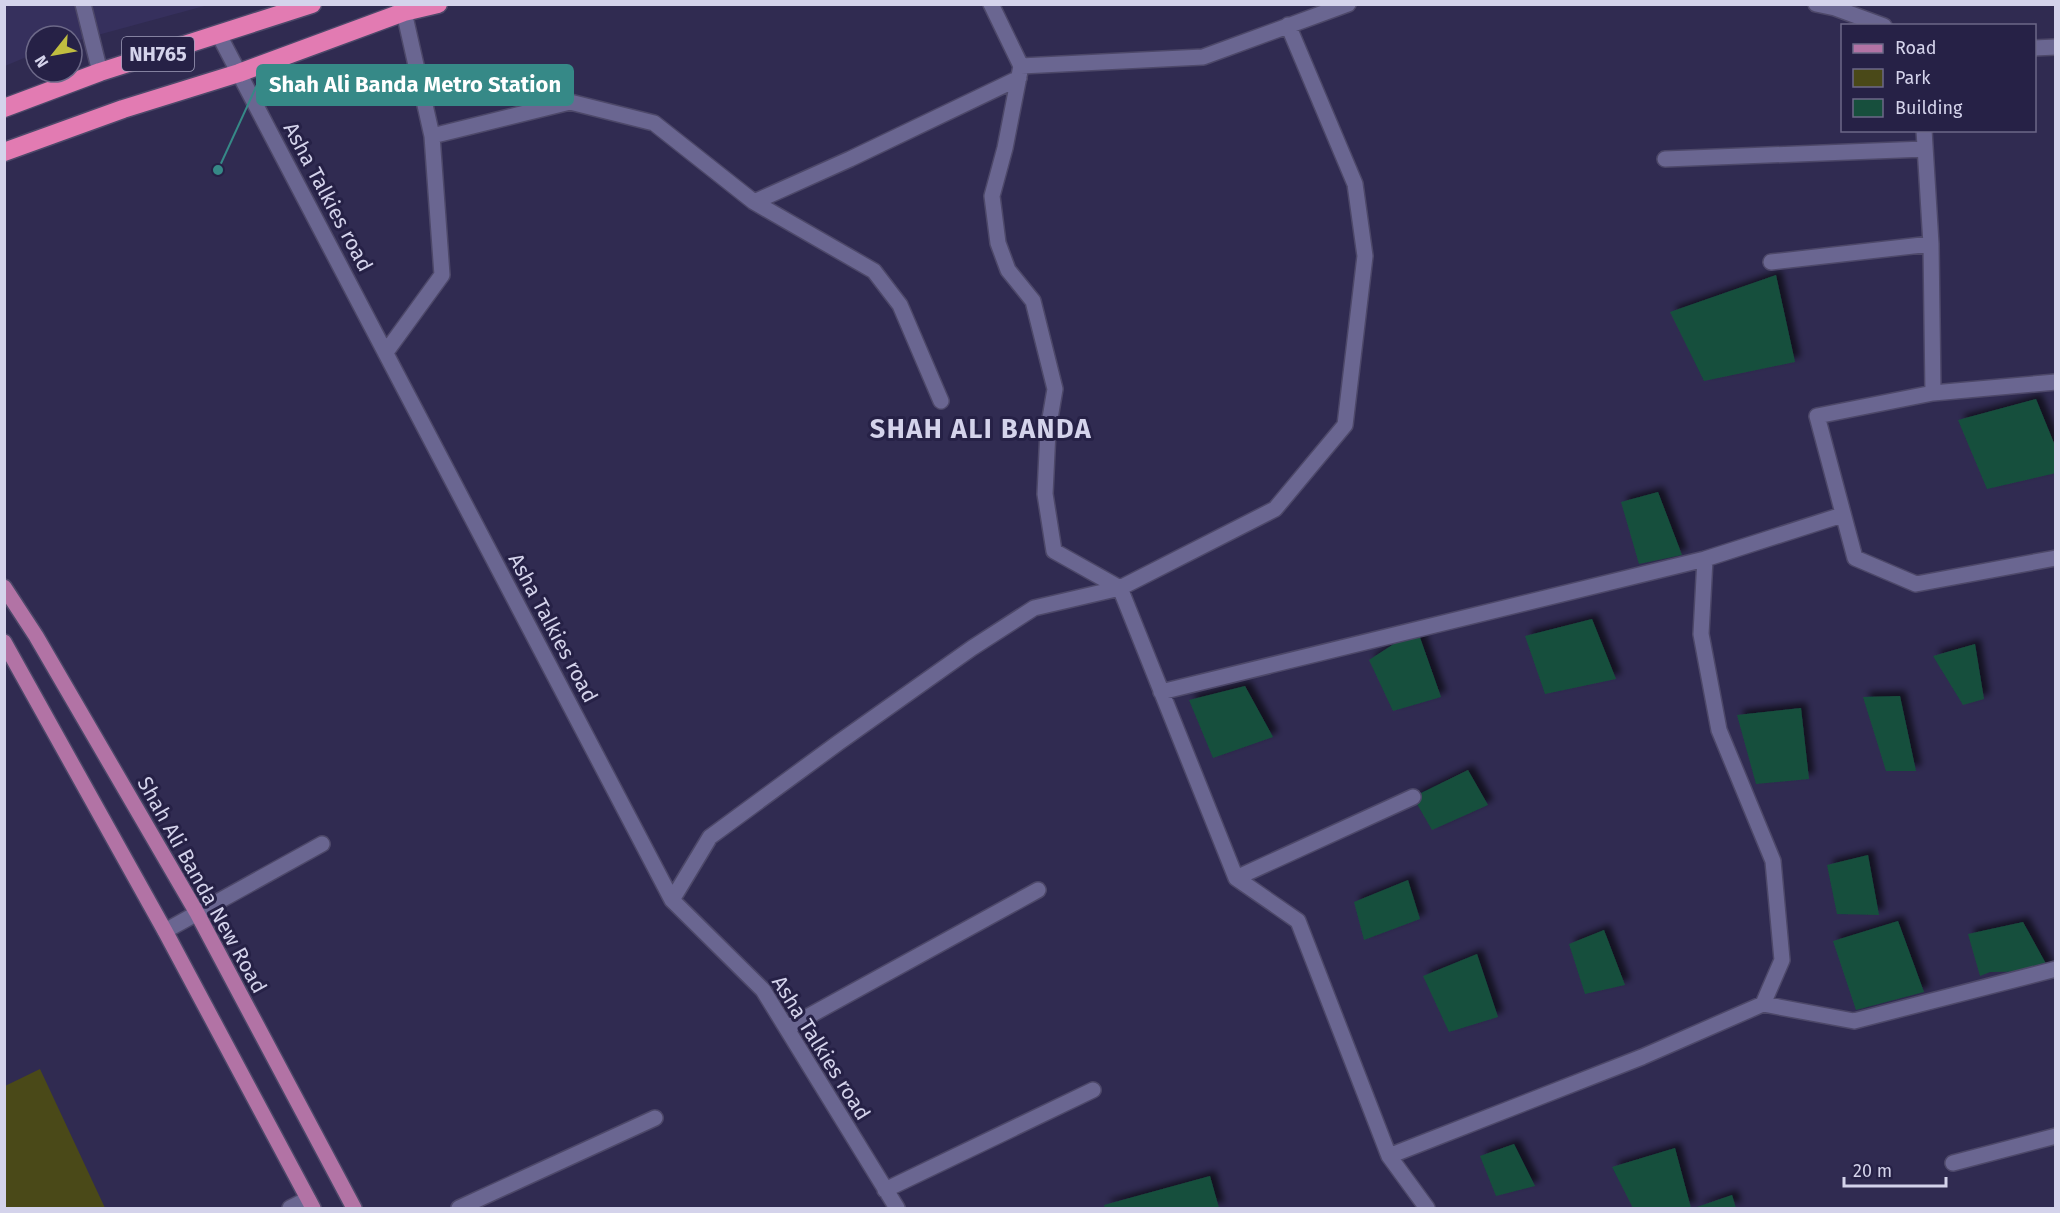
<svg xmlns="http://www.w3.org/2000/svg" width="2060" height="1213" font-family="'Fira Sans',sans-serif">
	<defs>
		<filter id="shadow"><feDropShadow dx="5.5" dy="-5.5" stdDeviation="3" flood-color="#0009"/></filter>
	</defs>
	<rect width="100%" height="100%" fill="#302b51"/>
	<path fill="#36305d" d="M5,5H208L72,42V36H36V53L5,66Z"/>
	<path fill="#4a4918" d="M40,1069L105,1208H5V1086Z"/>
	<path fill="#174f3d" filter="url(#shadow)" d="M1776,275L1795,362L1704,381L1670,312Z
		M2036,399L2056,448V473L1987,489L1958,420Z
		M1658,492L1682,555L1639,564L1621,502Z
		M1592,619L1616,679L1545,694L1525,636Z
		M1417,629L1441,697L1393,711L1369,660Z
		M1975,644L1984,699L1963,705L1933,656Z
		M1245,686L1273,737L1213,758L1189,700Z
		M1900,696L1916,771H1886L1863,697Z
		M1801,708L1809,779L1756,784L1737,715Z
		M1468,770L1488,805L1432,830L1413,797Z
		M1868,855L1879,915L1837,914L1827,865Z
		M1408,880L1420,919L1364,940L1354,902Z
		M1898,921L1924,992L1856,1010L1833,941Z
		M2023,922L2050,971L1990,972L1980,976L1968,934Z
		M1604,930L1625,985L1585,994L1569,944Z
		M1477,954L1498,1017L1449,1032L1423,976Z
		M1514,1144L1535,1186L1496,1196L1480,1156Z
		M1675,1148L1691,1208H1633L1612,1167Z
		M1210,1176L1219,1208H1105L1104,1205Z
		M1732,1195L1736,1208H1694Z"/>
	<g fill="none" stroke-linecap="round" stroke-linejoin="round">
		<defs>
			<path id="minor" d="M83,4L100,72
				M991,4L1021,66L1005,148L992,196L998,243L1008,270L1033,301L1055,389L1048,430L1045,494L1054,551L1120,588L1236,878L1298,921L1389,1156L1427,1208
				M1816,4L1835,8L1884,26
				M219,35L672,900L763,990L897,1208
				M2034,48L2056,47
				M1021,66L1203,57L1348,4
				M1924,130L1931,244L1933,393
				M432,136L570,102L654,123L754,202L874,271L900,305L941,401
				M1665,159L1925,149
				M754,202L850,159L1019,78
				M1771,262L1931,244
				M386,352L442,275L432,136L404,12L399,4
				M2056,382L1933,393L1817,416L1855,558L1916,584L2056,558
				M1705,559L1701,634L1719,730L1773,861L1782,960L1763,1004
				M1161,692L1705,559L1842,515
				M1236,878L1413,797
				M672,900L710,837L838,743L972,648L1034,608L1120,588L1275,509L1345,425L1365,256L1355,184L1288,25
				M165,931L322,844
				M787,1028L1038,890
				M1389,1156L1642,1057L1763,1004L1854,1021L2056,969
				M1953,1163L2056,1136
				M885,1190L1093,1090
				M290,1208L308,1199
				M459,1208L655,1118"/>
			<path id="major" d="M4,587L36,636L197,913L354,1208
				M4,642L165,931L313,1208"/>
			<path id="highway" d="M4,108L100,72L312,4
				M4,152L123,109L239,73L404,12L438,4"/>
		</defs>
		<use href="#minor" stroke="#4d4869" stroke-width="18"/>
		<use href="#major" stroke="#4d4869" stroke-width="18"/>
		<use href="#highway" stroke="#4d4869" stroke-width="21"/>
		<use href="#minor" stroke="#6a6691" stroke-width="15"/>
		<use href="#major" stroke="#b273a5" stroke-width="15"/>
		<use href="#highway" stroke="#e27bb2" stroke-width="18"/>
	</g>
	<g text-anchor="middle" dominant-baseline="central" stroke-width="6" stroke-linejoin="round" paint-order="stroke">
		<rect fill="#262146" stroke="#a09eba" stroke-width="1.5" x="122" y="37" width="72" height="34" rx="4.5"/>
		<g font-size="20" font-weight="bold" fill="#d4d3eb">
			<text x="158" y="54">NH765</text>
		</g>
		<g font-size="21" fill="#d4d3eb" stroke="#262146">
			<text transform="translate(328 197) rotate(62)">Asha Talkies road</text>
			<text transform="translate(553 628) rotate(62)">Asha Talkies road</text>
			<text transform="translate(202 885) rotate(61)">Shah Ali Banda New Road</text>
			<text transform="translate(821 1048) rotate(58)">Asha Talkies road</text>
		</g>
		<g font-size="27" font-weight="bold" letter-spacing="1.5" fill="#d4d3eb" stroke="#262146">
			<text x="981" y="429">SHAH ALI BANDA</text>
		</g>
	</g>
	<path fill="none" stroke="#368987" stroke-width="2" d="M218 170L257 85"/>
	<circle fill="#368987" stroke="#262146" stroke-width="2" cx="218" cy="170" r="6"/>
	<rect fill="#368987" stroke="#368987" stroke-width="2" x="257" y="65" width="316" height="40" rx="6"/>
	<g font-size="22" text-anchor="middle" font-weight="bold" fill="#fff">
		<text x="415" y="92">Shah Ali Banda Metro Station</text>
	</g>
	<rect width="2060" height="1213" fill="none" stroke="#d4d3eb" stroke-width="12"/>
	<rect x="1841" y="24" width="195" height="108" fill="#262146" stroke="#6c6888" stroke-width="1.5"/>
	<rect x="1853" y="44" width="30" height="9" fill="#b273a5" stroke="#6c6888" stroke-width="1.5"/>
	<text x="1895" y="54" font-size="18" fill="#d4d3eb">Road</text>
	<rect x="1853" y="69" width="30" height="18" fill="#4a4918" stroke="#6c6888" stroke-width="1.5"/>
	<text x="1895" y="84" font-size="18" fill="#d4d3eb">Park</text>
	<rect x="1853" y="99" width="30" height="18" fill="#174f3d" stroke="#6c6888" stroke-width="1.5"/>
	<text x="1895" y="114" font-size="18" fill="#d4d3eb">Building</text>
	<g transform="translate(54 54) rotate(239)"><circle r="28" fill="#262146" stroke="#6c6888" stroke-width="1.5"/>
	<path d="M0-4.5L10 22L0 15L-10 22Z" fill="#c1be40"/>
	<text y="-9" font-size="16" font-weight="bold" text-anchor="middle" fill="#d4d3eb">N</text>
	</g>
	<path d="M1844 1177v9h102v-9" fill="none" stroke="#d4d3eb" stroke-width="3"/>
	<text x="1853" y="1177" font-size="18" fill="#d4d3eb" stroke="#262146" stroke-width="4.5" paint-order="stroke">20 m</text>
</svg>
